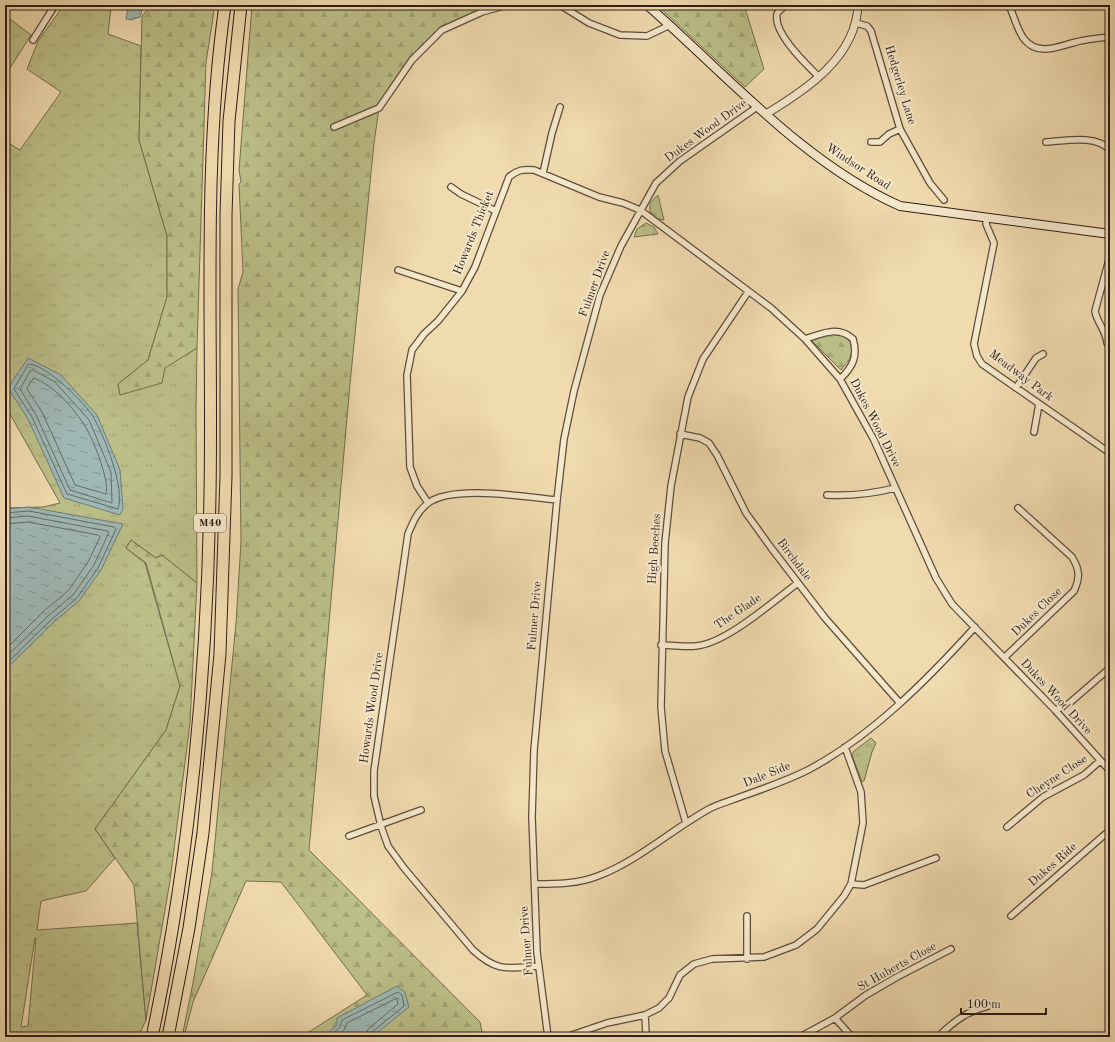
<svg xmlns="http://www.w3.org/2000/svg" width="1115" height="1042" font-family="'Old Standard TT',serif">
	<defs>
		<pattern id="grass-tufts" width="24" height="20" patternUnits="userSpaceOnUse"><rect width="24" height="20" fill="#bcbf88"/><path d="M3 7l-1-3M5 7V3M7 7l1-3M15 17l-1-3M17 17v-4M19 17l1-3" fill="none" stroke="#a2a474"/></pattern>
		<pattern id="forest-firs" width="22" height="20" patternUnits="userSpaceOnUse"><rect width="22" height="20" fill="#bcbf88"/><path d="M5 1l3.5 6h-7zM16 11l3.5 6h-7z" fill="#a2a474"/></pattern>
		<pattern id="water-ripples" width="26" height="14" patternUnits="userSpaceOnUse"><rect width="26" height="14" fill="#9eb9b5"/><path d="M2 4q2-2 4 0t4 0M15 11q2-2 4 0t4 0" fill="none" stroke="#819692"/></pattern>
	</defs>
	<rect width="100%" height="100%" fill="#f0dbaf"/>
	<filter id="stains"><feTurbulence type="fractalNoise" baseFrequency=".005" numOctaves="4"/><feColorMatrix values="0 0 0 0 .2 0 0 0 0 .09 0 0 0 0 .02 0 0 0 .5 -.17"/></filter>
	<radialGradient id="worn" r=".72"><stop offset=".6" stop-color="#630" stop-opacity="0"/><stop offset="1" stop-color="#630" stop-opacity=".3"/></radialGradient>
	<path fill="url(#grass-tufts)" stroke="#746e4e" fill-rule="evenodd" d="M64,5H107L111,7L108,34L141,46L139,140L167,236V297L148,360L118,384L120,394L197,348L196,410L197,583L162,555L156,558L131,540L126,548L145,563L180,686L166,730L95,829L115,858L86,891L41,901L37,930L137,923L146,1020L138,1037H5V508L43,507L60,503L5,405V141L20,150L61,92L27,69L38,41ZM36,938L28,1026L21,1027L35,938Z
		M5,15L31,35L5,76Z
		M871,738L876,743L872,752L864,781L862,782L852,755L854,751Z"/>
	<path fill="url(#forest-firs)" stroke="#746e4e" d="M152,5H215L206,62L197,348L165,368L162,383L120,395L118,384L148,360L167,297V236L139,140L142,16Z
		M252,5H490L448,25L380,101L374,143L350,384L309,850L480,1022L483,1037H301L367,995L281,882L246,881L193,1002L184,1037H182L193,983L212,872L236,623L241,542L238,289L243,272L239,184L241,182L239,170Z
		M657,5H744L764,69L745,87Z
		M658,195L664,220L654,218L650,211V203Z
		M646,223L654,227L658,234L634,237L637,229Z
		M836,332C847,337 851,341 855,352L841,370L812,341L816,335Z
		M131,540L156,558L162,555L197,583L190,723L170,881L146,1020L134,885L95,829L166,730L180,686L146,563L126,548Z"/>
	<path fill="url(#water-ripples)" stroke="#717b75" d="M130,5H140L142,10L140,17L131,20L126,19L128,6Z
		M28,358L61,375L97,415L120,470L123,509L120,515L64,498L28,419L8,388Z
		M29,507L123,524L101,570L79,601L55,621L5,670V509Z
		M397,986L405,992L409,1007L372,1037H318L325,1035L337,1025V1018Z"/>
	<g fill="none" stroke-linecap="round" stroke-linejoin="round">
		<path stroke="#666b65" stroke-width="1" d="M29,364C47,365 85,403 94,418C105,439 125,487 118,509L67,494L32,417L14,389Z
			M33,370L55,382L89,420L111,472L112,503L70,490L36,415L20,389L30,371Z
			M34,378C54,386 71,405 83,423C92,435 110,481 106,494L75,485L42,412L27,389Z
			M5,513L29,511L114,527L116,529L98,568L77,598L52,619L5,665
			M5,518L28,516L107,531L109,532L94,565L73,595L49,615L5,658
			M5,524L28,522L98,535L100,537L88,562L68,591L45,610L5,650
			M329,1037L340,1027L342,1020L398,992L402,995L404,1006L372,1032L370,1037
			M337,1037L344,1030L347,1023L397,998L398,1004L368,1029L365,1037"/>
		<defs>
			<path id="minor" d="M560,5L589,23L620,35L647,36L670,25
				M785,5C783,9 778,10 777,14C773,33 806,64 818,76
				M1009,5C1014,16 1017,30 1024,39C1038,57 1059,46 1076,42C1087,39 1099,38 1110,37
				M856,23L867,26L871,31L900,129L930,183L944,200
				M33,40L55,5
				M334,127L379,108L412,60L442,30L482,12L507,5
				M871,142H880L889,134L900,129
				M1046,142C1065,141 1096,134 1110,150
				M543,173L552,133L560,107
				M451,187L461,194L496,211
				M987,217L986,224L994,243L974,344L977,356L982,364L1110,453
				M398,270L462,291
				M805,339C822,334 838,325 853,339C858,356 853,367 840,379
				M1107,343C1106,330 1097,323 1095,311L1110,256
				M1016,388L1036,358L1043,354
				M1034,432L1039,404
				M680,434L700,438L709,443L717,455L746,513L772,549L825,618L899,702
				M827,495C851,496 872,494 895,488
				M428,503L417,486L410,467L407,375L412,350L424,334L438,321L462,291L475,267L509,177C517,170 523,169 534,170L599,197L623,203L640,210L771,308L805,339L840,379L874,440L936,578L952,604L1055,710L1110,771
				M661,645C673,645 684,647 696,646C727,643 772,602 798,583
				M1005,657L1074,591C1080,578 1080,570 1072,557L1018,508
				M1055,710L1066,706L1110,668
				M686,823L665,751L661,707L665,543L671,486L688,397L703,359L748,292
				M1007,827L1043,797L1084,775L1100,761
				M349,836L421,810
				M535,884C556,884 578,884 598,876C638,861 671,830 709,809C718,804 730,801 740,797C763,789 786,781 808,770C872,736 927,680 975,627
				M851,884L864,885L936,858
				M1011,916L1110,830
				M747,959V916
				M539,966C508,968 498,973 473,950L404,868L388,846L381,826L374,796V771L408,534C413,522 417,512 427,504C451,484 526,497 557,500
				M645,1015L646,1034
				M835,1018L852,1037
				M548,1037L537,952L532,817L534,750L557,500L564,439L574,391L600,295L621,246L656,183L680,161L757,107
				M566,1037L607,1023L645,1015L659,1008L669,998L680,975L694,964L712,959L764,957L796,945L817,929L844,896L851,884L863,823L861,792L845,747
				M800,1037L835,1018L866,995L897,977L951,949
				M940,1037L942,1033C956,1020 968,1011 988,1006"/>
			<path id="tertiary" d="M766,114C806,90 856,57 858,5"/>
			<path id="secondary" d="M647,5C725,73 804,164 900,206L1110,234"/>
			<path id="motorway" d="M152,1037C190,858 207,676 210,494C213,331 202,167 225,5
				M168,1037L189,928L203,833L220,654L226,476V215L229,121L241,5"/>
		</defs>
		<use href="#minor" stroke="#5e4c3c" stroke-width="8"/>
		<use href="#tertiary" stroke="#5e4c3c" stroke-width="9"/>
		<use href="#secondary" stroke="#2d1d15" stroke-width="10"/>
		<use href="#motorway" stroke="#2d1d15" stroke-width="13"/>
		<use href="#minor" stroke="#f5e8cb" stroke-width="5.5"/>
		<use href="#tertiary" stroke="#f5e8cb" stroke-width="7"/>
		<use href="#secondary" stroke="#f5e8cb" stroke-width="8"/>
		<use href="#motorway" stroke="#f0dbaf" stroke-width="11"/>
	</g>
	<g text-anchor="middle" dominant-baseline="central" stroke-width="4" stroke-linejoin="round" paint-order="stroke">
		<rect fill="#f5e8cb" stroke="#695a4c" stroke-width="1" x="194" y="514" width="32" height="18" rx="3"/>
		<g font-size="11" font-weight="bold" fill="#2d1d15">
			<text x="210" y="523">M40</text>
		</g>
		<g font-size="12" fill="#2d1d15" stroke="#f5e8cb">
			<text transform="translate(900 85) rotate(73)">Hedgerley Lane</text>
			<text transform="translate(706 131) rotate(-36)">Dukes Wood Drive</text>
			<text transform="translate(858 167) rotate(33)">Windsor Road</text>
			<text transform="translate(474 233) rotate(-68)">Howards Thicket</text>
			<text transform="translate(595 284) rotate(-70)">Fulmer Drive</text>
			<text transform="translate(1021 376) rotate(37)">Meadway Park</text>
			<text transform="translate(875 423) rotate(63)">Dukes Wood Drive</text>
			<text transform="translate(655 549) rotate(-86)">High Beeches</text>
			<text transform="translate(794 560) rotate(53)">Birchdale</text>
			<text transform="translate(738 612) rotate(-34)">The Glade</text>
			<text transform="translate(1037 612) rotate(-44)">Dukes Close</text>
			<text transform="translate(535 616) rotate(-85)">Fulmer Drive</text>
			<text transform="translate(1056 697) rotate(47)">Dukes Wood Drive</text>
			<text transform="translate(372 708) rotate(-82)">Howards Wood Drive</text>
			<text transform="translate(767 775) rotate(-22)">Dale Side</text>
			<text transform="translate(1057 777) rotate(-33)">Cheyne Close</text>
			<text transform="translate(1053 865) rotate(-41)">Dukes Ride</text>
			<text transform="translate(527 941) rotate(-94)">Fulmer Drive</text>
			<text transform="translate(897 967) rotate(-29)">St Huberts Close</text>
		</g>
	</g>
	<rect width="1115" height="1042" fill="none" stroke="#f0dbaf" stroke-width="20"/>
	<rect x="6" y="6" width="1103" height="1030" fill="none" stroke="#2d1d15" stroke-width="2"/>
	<rect x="10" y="10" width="1095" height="1022" fill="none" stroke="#2d1d15"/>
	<path d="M961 1008v6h85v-6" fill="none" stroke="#2d1d15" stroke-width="2"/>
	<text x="967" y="1008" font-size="12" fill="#2d1d15" stroke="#f5e8cb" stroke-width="3" paint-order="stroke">100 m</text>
	<rect width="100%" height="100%" filter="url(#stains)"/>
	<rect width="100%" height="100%" fill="url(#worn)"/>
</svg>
